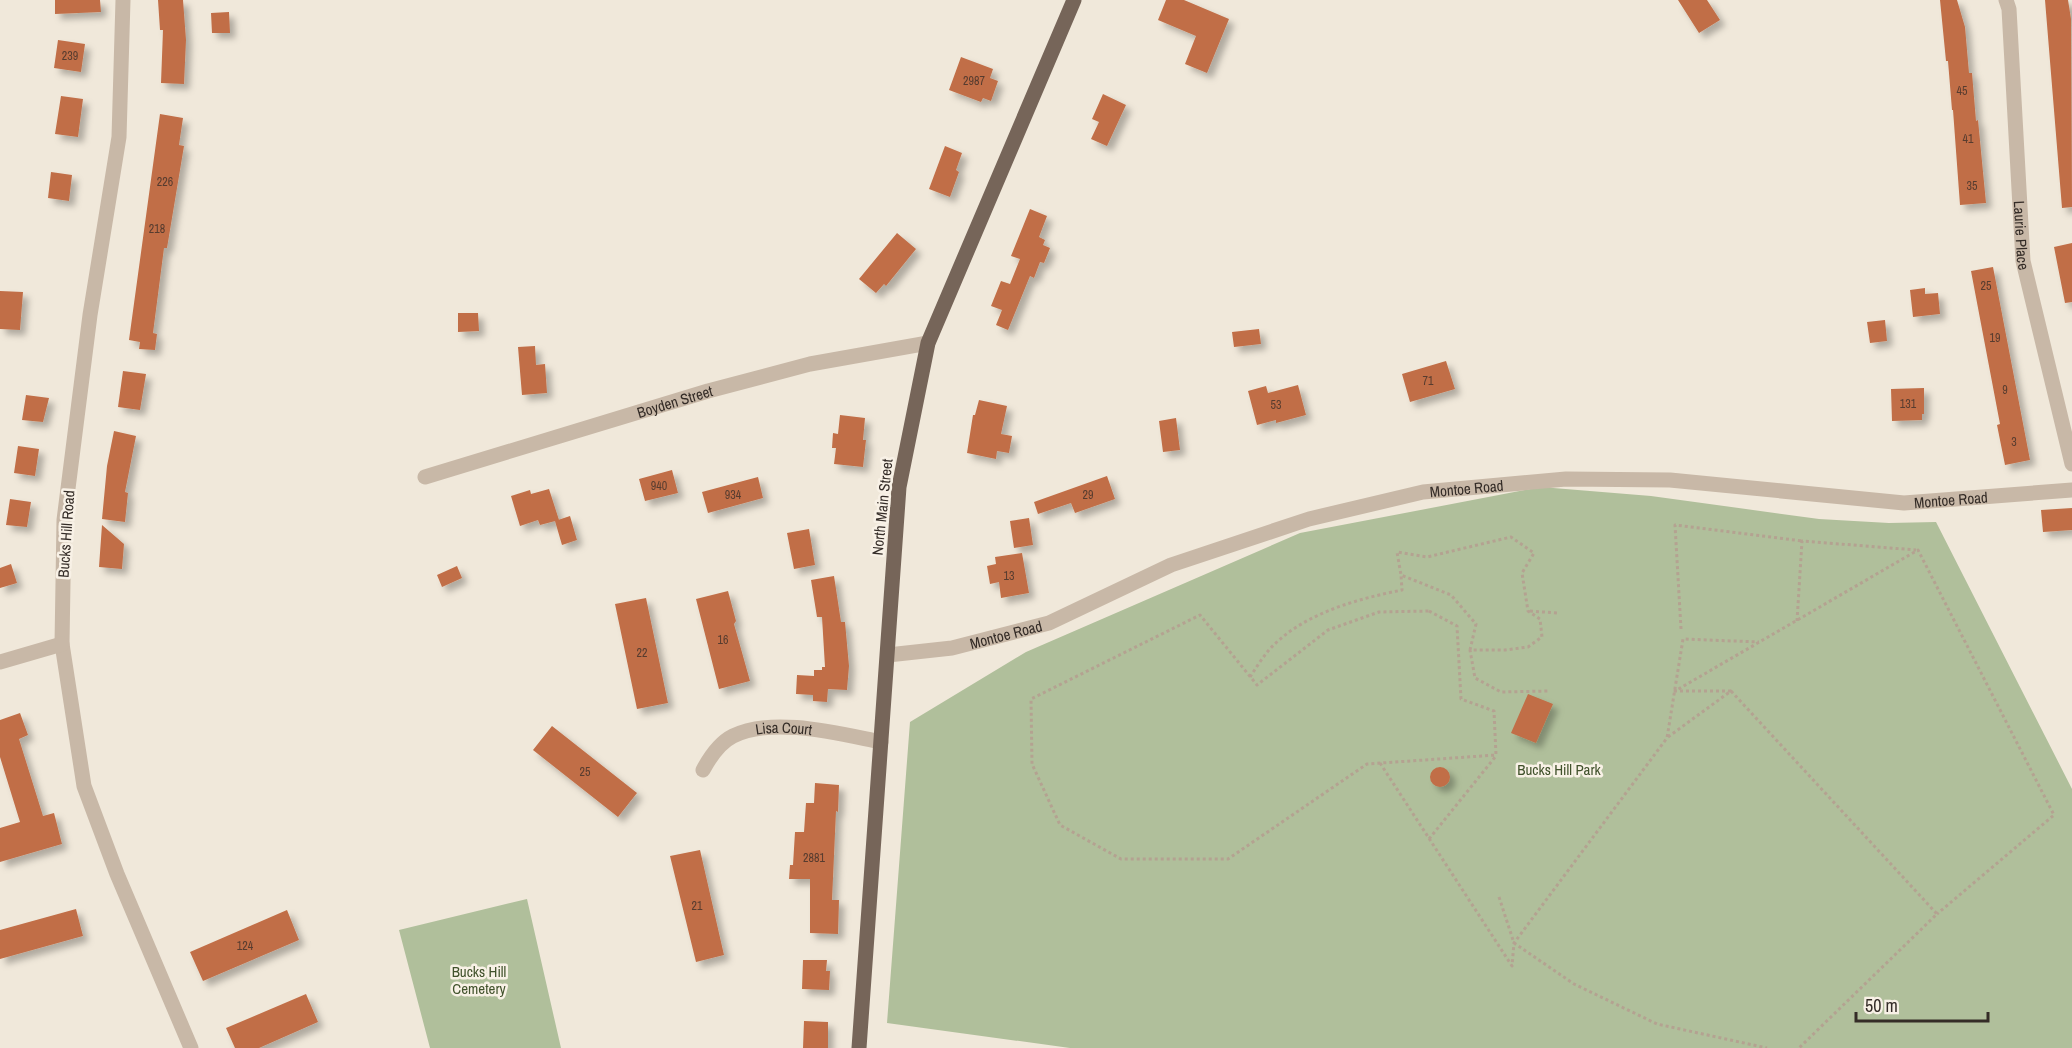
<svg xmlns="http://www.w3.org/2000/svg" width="2072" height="1048" font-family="'Archivo Narrow',sans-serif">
	<defs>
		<filter id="shadow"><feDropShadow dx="5.5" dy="5.5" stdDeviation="3" flood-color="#0004"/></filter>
	</defs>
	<rect width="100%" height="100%" fill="#f0e8da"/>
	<path fill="#b0bf9b" d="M1541,487L1651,496L1819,519L1889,523L1936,522L2072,789V1048H1070L887,1023L910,722L1026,652L1300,533Z
		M527,899L561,1048H430L399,930Z"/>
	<path fill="#c16e47" filter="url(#shadow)" d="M55,0H100L101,12L55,14Z
		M158,0H183L186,40L184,84L161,83L163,30H160Z
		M1166,0H1184L1229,19L1207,73L1185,64L1196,36L1158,20Z
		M1678,0H1707L1720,20L1699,33Z
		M1940,0H1957L1965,27L1969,73H1972L1976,121L1978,120L1986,203L1960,205L1953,110H1952L1948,61H1946Z
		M2045,0H2068L2071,19L2072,207L2062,208Z
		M229,12L230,33H212L211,13Z
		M58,40L85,44L81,72L54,68Z
		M961,57L993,69L990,78L998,81L991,101L983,98L981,102L949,90Z
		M1103,94L1126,105L1107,146L1091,139L1099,122L1092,119Z
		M61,96L83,99L78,137L55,134Z
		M160,114L183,118L179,145L184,146L167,248H164L153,333L157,334L155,350L139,349L140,342L129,340Z
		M945,146L962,153L956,170L959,172L950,197L929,189Z
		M51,172L72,175L69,201L48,198Z
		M1030,209L1047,216L1039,237L1045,240L1043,245L1050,248L1044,263L1040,262L1034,278L1030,276L1008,330L996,325L1002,310L991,306L1001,281L1010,284L1020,259L1011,256Z
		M897,233L916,249L886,286L884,284L876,293L859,279Z
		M2072,243V302L2065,303L2054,247Z
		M1993,267L2030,460L2005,465L1997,425L2000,424L1971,271Z
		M1925,288V294L1938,293L1940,314L1913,317L1910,290Z
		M0,291L23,292L20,330L0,329Z
		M458,313H478L479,331L458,332Z
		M1885,320L1887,341L1870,343L1867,322Z
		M1259,329L1261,344L1234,347L1232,332Z
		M535,346L536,365L545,364L547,393L522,395L518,347Z
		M1446,361L1455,389L1410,402L1402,374Z
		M123,371L146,374L140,410L118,407Z
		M1298,385L1306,415L1276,423V420L1257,425L1248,391L1266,386L1268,393Z
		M1924,388V414H1922V420L1892,421L1891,389Z
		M26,395L49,398L43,422L22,420Z
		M979,400L1007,406L1001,434L1012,436L1009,453L997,451L996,459L967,453L973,415H975Z
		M840,415L865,418L863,440H866L863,467L834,464L836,448H832L833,433L838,434Z
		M1176,418L1180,450L1163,452L1159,421Z
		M114,431L136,436L125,492L128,493L125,522L102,519L107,466Z
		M18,446L39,449L35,476L14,473Z
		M672,470L678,493L645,501L639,479Z
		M1107,476L1115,499L1075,513L1071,503L1038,514L1034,502Z
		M758,477L763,498L708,513L702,492Z
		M549,489L559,520L540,525L538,520L520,526L511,496L530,490L531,494Z
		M10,499L31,502L27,527L6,525Z
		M2072,508V530L2043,532L2041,510Z
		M570,516L577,540L562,545L555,521Z
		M1029,518L1033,545L1014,548L1010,521Z
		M102,525L124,544L122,569L99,567Z
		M809,529L815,565L794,569L787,533Z
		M1022,553L1029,593L1001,598L999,582L990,584L987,566L996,564L995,557Z
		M11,564L17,583L0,588V568Z
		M457,566L462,578L442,587L437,575Z
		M834,576L841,622H845L849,666L847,690L828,689L827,702L813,701V695L796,694L797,675L814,676V670H822V667H825L822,617H817L811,580Z
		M728,591L736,621L734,624L750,681L719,689L696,599Z
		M646,598L668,703L637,709L615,604Z
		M1528,694L1553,704L1536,743L1511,733Z
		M20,713L28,735L19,739L43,816L54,813L62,844L0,862V828L20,822L0,757V720Z
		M552,726L637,793L618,817L533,750Z
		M1430 777a10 10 0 1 1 20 0a10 10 0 1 1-20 0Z
		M815,783L839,785L838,812L836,811L832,900H839L838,934L810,933V879H789L790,865H793L795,832H804L806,803H814Z
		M700,850L724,955L696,962L670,856Z
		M76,909L83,936L0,959V930Z
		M287,910L299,940L203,981L190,952Z
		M803,960H827L826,971H830L829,990L802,989Z
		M306,994L318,1022L259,1048H235L226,1028Z
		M804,1021L828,1022V1048H803Z"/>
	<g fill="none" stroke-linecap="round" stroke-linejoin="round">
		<path stroke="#b4a291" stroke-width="3" stroke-dasharray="3 3" stroke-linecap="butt" d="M1429,611L1457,626L1461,699L1494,711L1496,755L1367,764L1228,859H1121L1060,825L1032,764L1031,699L1200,615L1257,685L1328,630L1379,612Z
			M1530,611L1557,613
			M1797,621L1802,541L1916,550
			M1681,629L1675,525L1802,541
			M1470,650L1476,624L1451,595L1401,575L1397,552L1427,557L1511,537L1534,553L1522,573L1528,611L1540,619L1542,637L1528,647L1505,650H1470L1475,678L1501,692L1550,691
			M1250,677C1256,668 1262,658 1269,650C1301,614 1357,599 1402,590L1401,575
			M1731,691H1675L1918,550L2054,815L1937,914
			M1668,737L1731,691L1937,914L1799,1048
			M1380,763L1512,966L1514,943L1667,738L1683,639L1759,642
			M1429,839L1496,756
			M1499,897L1514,943L1574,984L1657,1024L1767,1048"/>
		<g stroke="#c8b8a7" stroke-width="15">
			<path d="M123,0L119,137L90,315L64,520L62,644L84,786L117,874L191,1048"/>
			<path id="s1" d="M2006,0L2009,9L2023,261L2072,464"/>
			<path id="s2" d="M425,477L708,391L810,364L928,343"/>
			<path id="s3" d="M888,655L952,648L1049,623L1171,565L1309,519L1423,492L1566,479L1670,480L1904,503L2072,490"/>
			<path d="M0,662L62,644"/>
			<path id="s4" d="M703,770C710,757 719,743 733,736C773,716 840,734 881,742"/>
		</g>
		<path stroke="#766559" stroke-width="15" d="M859,1048L899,487L928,343L1074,0"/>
	</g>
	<g text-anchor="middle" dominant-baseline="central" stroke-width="5" stroke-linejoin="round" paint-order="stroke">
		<g font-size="12" fill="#573c2f">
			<text x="70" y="56">239</text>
			<text x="974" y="81">2987</text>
			<text x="1962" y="91">45</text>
			<text x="1968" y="139">41</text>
			<text x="165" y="182">226</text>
			<text x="1972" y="186">35</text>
			<text x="157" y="229">218</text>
			<text x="1986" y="286">25</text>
			<text x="1995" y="338">19</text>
			<text x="1428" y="381">71</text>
			<text x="2005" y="390">9</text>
			<text x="1908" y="404">131</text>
			<text x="1276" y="405">53</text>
			<text x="2014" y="442">3</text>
			<text x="659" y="486">940</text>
			<text x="733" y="495">934</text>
			<text x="1088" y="495">29</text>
			<text x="1009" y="576">13</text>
			<text x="723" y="640">16</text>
			<text x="642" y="653">22</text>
			<text x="585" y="772">25</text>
			<text x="814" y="858">2881</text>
			<text x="697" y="906">21</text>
			<text x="245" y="946">124</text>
		</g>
		<g font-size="15" fill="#342c27" stroke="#f8f1e6">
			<text stroke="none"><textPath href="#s1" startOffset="236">Laurie Place</textPath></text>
			<text stroke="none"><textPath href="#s2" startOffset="261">Boyden Street</textPath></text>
			<text stroke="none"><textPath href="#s3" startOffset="606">Montoe Road</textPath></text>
			<text stroke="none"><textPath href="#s3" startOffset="1092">Montoe Road</textPath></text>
			<text transform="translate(882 507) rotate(-84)">North Main Street</text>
			<text transform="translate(66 534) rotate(-86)">Bucks Hill Road</text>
			<text stroke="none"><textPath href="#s3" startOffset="120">Montoe Road</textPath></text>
			<text stroke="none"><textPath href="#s4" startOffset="98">Lisa Court</textPath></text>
		</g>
		<g font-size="15" fill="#41522c" stroke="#f8f1e6">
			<text x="1559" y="769">Bucks Hill Park</text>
			<text x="479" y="971">Bucks Hill<tspan x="479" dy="17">Cemetery</tspan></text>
		</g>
	</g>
	<path d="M1856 1012v9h132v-9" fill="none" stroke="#342c27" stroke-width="3"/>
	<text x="1865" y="1012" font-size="18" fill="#342c27" stroke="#f8f1e6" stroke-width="4.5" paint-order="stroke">50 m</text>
</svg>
